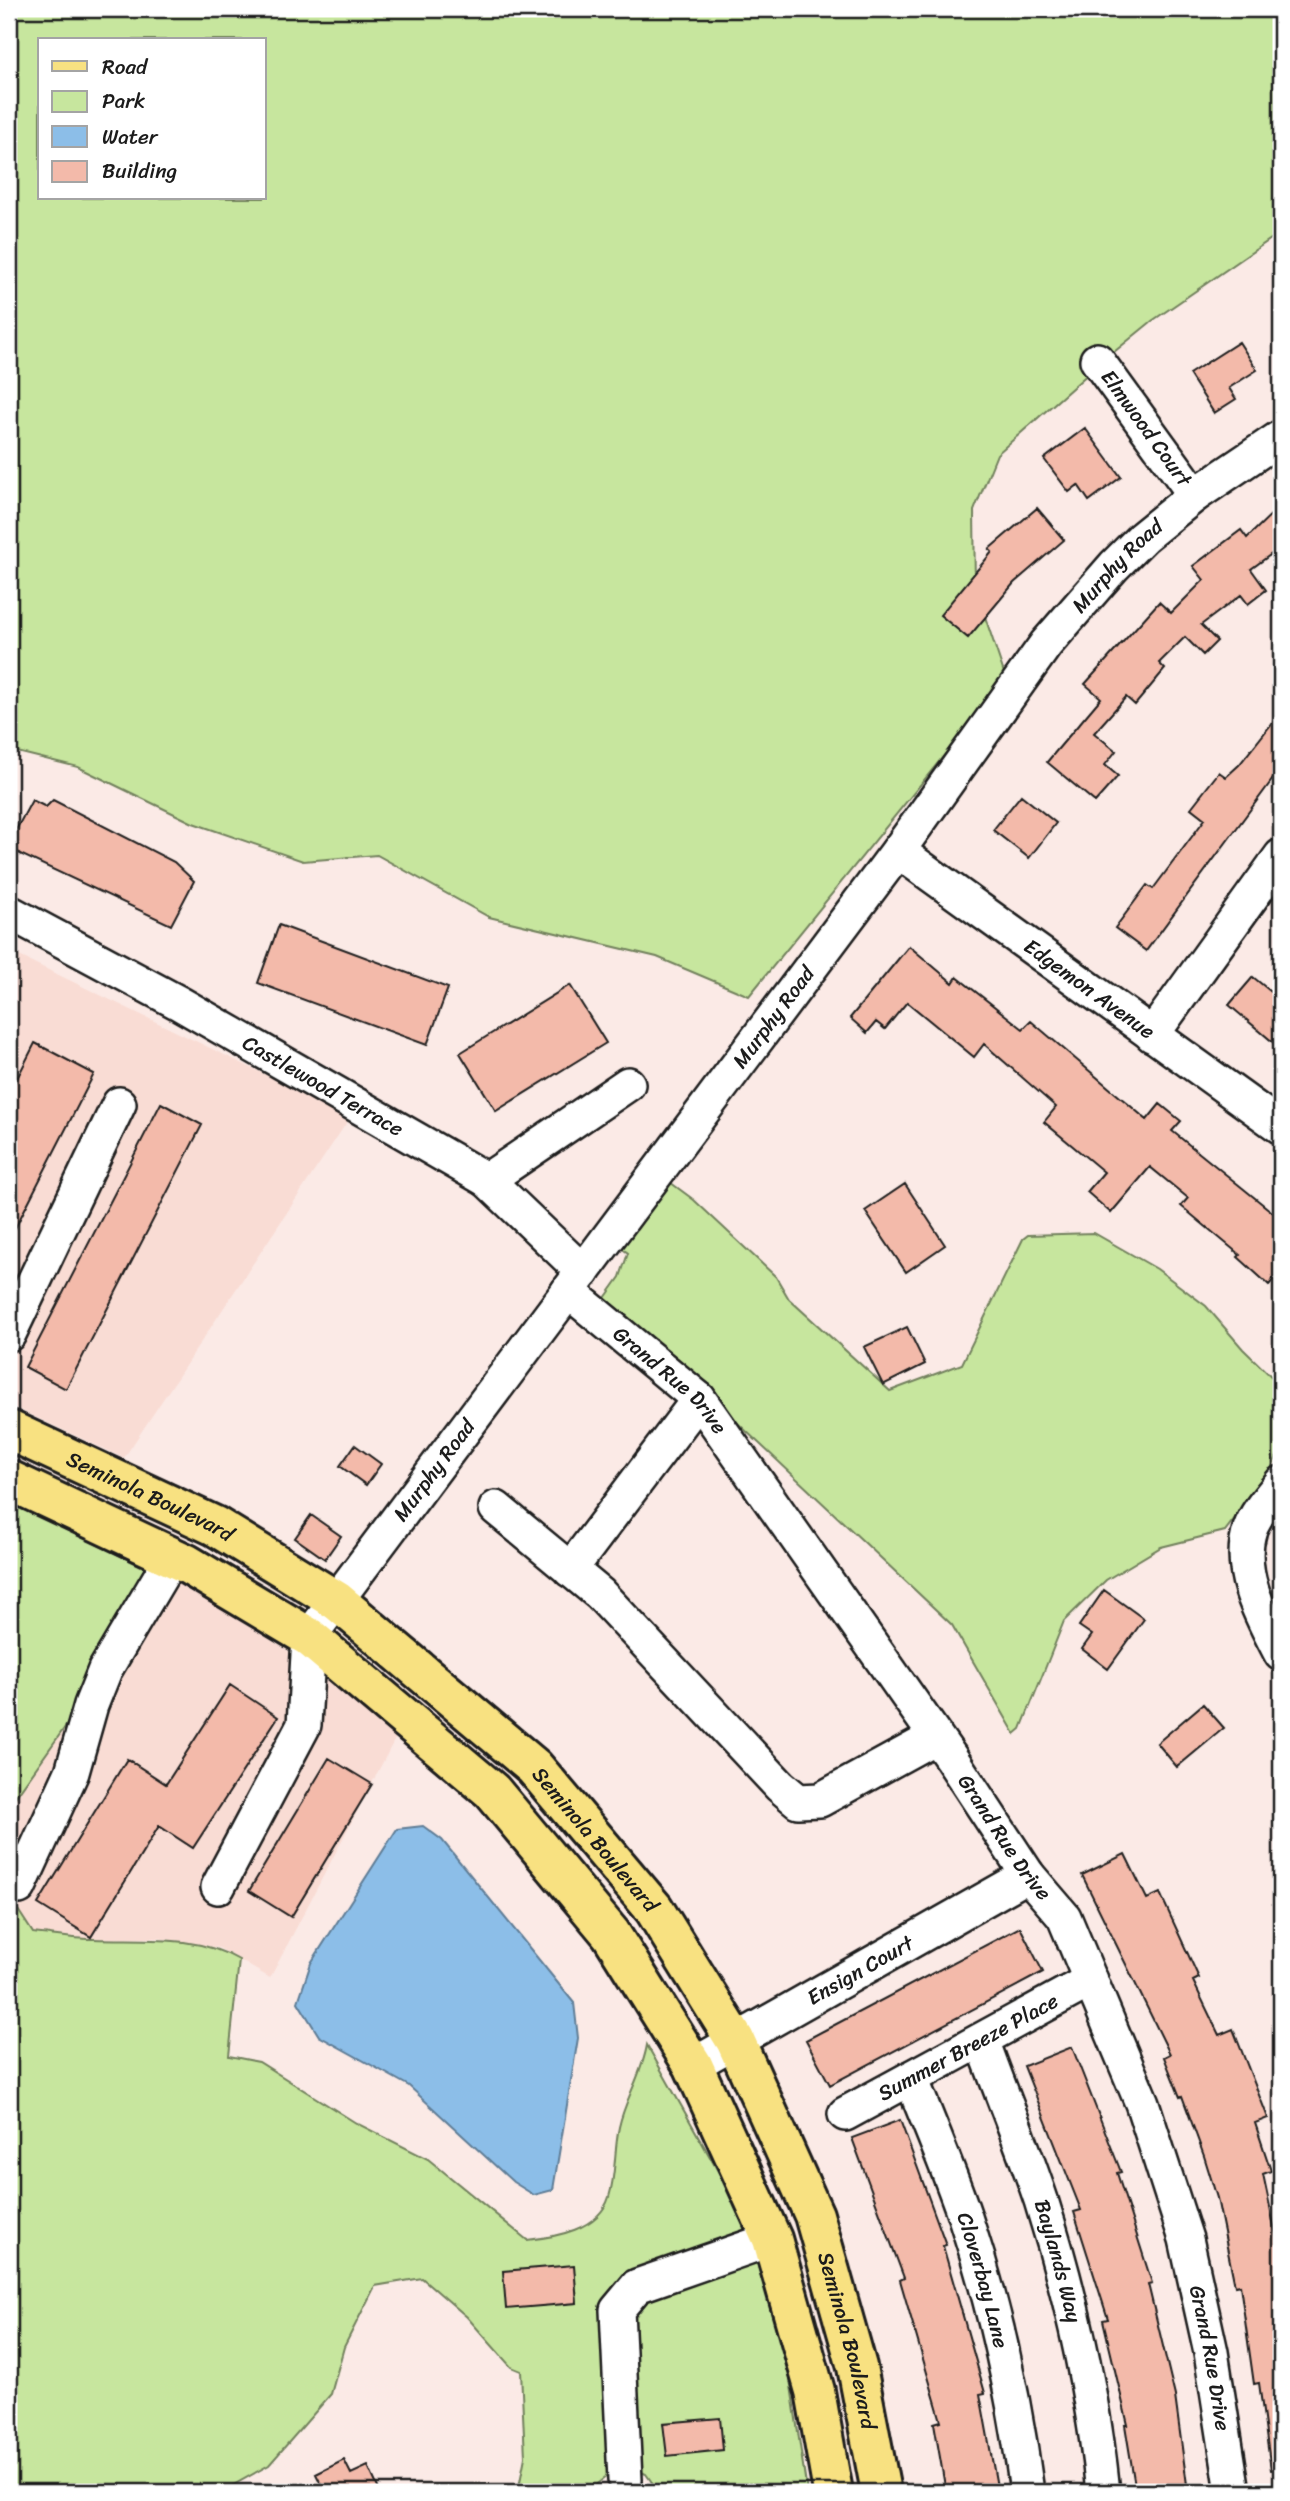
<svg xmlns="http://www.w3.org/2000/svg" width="1290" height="2501" font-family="Sriracha,sans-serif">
	<rect width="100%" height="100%" fill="#fbeae6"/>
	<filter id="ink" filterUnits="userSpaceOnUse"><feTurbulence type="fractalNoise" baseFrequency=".0143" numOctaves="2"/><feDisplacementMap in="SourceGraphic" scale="14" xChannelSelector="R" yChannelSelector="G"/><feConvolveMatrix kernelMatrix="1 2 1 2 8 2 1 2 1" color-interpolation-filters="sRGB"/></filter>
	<g filter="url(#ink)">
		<path fill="#f9dcd4" d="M9,951L351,1116L124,1458L9,1405Z
			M154,1572L202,1596L315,1668L396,1737L270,1978L219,1948L158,1938L92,1939L33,1933L9,1896V1806L80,1706Z"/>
		<path fill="#c7e69e" stroke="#72815d" stroke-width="2" fill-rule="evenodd" d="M9,9H1281V232L1152,321L1109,356L1101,344L1081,358L1090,372L997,454L974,511L975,587L1006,679L749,996L657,957L489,917L377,855L303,861L193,823L78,767L9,750ZM40,40H264V198H40Z
			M667,1180L694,1200L776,1277L789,1299L890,1391L962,1364L1023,1239L1028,1235L1094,1233L1157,1269L1206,1306L1243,1349L1281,1386V1448L1268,1475L1225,1531L1161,1547L1106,1580L1064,1621L1021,1729L1015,1734L952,1625L605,1298L620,1277L628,1253L617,1245Z
			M9,1502L154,1572L80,1706L9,1806Z
			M9,1896L33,1933C53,1935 74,1939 94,1939C144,1941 194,1934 239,1960L229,2056L259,2062L356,2123L428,2159L527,2240C555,2237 599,2230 609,2197C616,2175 614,2150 619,2127C625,2099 642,2075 647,2045L741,2212L748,2236L634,2275L612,2472L597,2484L592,2492H518L525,2457L521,2371L511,2367L467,2317L422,2278L375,2286L344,2347L331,2394L269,2465L221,2492H9Z
			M755,2257L787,2359L807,2492H659L646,2474L637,2470L629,2313L644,2295Z"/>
		<path fill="#8cbee8" stroke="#5f7d96" stroke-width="2" d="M423,1826L442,1840L574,2003L578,2038L553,2190L534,2195L513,2182L409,2086L319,2036L298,2002L311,1963L397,1829Z"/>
		<path fill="#f3baaa" stroke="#1c1c1c" stroke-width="2" d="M1239,342L1257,370L1229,388L1236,399L1214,413L1189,374Z
			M1085,428L1121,477L1089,501L1078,485L1069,492L1044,459Z
			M1281,505V547L1251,569L1266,590L1248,604L1241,595L1201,625L1217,641L1203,655L1185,637L1159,663L1165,669L1135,705L1126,697L1094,733L1116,751L1105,765L1118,776L1095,802L1047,762L1101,698L1085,684L1159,602L1171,613L1204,580L1193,566L1241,530L1247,538Z
			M1037,508L1064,540L1014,583L968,638L940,615L992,552L989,549Z
			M1281,712V768L1146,951L1115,928L1147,885L1153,889L1205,819L1191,808L1219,772L1226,777L1239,765Z
			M1021,795L1056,823L1029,858L993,830Z
			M32,800L46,807L53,800L174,862L194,881L171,925L20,854L9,843Z
			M279,925L448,988L427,1045L258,983Z
			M909,946L953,983L957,977L1023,1029L1031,1021L1147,1120L1160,1104L1181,1121L1172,1131L1281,1219V1271L1269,1285L1238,1257L1240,1255L1181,1206L1188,1198L1150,1167L1111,1213L1087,1192L1104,1172L1044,1122L1056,1107L984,1044L974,1057L907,1002L885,1029L876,1022L867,1033L850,1018Z
			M1253,977L1281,1000V1049L1229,1005Z
			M570,985L606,1043L496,1111L460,1053Z
			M35,1043L94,1074L9,1240V1094Z
			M161,1103L202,1125L66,1389L25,1367Z
			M905,1184L945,1245L906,1272L865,1211Z
			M907,1327L925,1364L883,1385L864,1347Z
			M355,1445L381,1464L366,1485L340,1466Z
			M311,1515L341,1536L325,1559L295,1538Z
			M1104,1590L1144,1619L1108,1669L1082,1649L1092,1635L1079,1626Z
			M230,1685L278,1717L193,1848L159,1826L91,1937L38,1904L127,1759L166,1784Z
			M1203,1704L1224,1728L1177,1767L1157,1743Z
			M329,1758L372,1784L291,1917L249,1891Z
			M1125,1854L1147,1899L1160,1893L1199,1978L1193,1981L1219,2035L1233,2029L1268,2118L1255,2123L1271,2171L1263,2174L1281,2259V2469L1271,2470L1259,2383L1254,2384L1240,2285L1235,2286L1217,2198L1204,2156L1182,2096L1180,2097L1164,2057L1170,2054L1082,1875Z
			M1020,1927L1043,1972L830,2085L806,2040Z
			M1072,2047L1121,2172L1117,2173L1152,2283L1148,2284L1175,2396L1188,2492H1136L1125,2425H1128L1103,2320L1108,2319L1074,2212L1081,2210L1024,2066Z
			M900,2120L946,2245L943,2246L985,2393L980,2394L998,2492H946L934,2423L941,2421L900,2280L904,2278L852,2138Z
			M574,2265L577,2303L506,2309L503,2271Z
			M720,2418L723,2450L667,2456L663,2423Z
			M344,2460L351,2474L368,2466L380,2492H314L323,2488L316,2474Z"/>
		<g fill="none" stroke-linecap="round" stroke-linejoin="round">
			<defs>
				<g id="minor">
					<path id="s1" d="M1097,360L1195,495"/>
					<path id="s2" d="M898,851L1281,1127"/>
					<path id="s3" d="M9,912L179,1003L487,1180L628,1084"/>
					<path d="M1152,1035L1281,856"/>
					<path d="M487,1180L583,1272"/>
					<path id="s4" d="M568,1291L699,1399L951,1758L1028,1875L1064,1917L1142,2103L1186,2239L1211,2352L1233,2492"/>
					<path d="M9,1334L119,1104"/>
					<path d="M1281,1483C1271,1496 1256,1512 1250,1529C1236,1572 1262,1617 1281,1654"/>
					<path d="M496,1508L600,1594L780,1786L798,1801L820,1800L935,1737"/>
					<path d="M570,1570L699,1399"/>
					<path d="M19,1887L72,1772L91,1705L105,1670L172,1557"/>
					<path id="s5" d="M218,1887L304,1725L309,1637L898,851L1046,644L1114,566L1143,537L1195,495L1281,437"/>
					<path id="s6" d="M982,2040C1001,2093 1023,2146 1041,2200C1071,2295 1093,2393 1103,2492"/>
					<path id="s7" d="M693,2065L1028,1875"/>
					<path id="s8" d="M911,2078C929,2124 949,2170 965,2217C995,2307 1015,2399 1027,2492"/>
					<path id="s9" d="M845,2114L1091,1980"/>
					<path d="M625,2480L617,2310L637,2286L772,2239"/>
				</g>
				<g id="major">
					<path id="s10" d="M9,1430L215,1526L337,1601L534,1767L654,1909L735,2040L814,2215L857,2367L881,2492"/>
					<path d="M9,1480L187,1564L309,1637L492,1791L611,1934L693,2065L772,2239L815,2391L833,2492"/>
				</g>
			</defs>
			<use href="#minor" stroke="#1c1c1c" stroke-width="38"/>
			<use href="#major" stroke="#1c1c1c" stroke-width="44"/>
			<use href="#minor" stroke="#fff" stroke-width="33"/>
			<use href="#major" stroke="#f8e181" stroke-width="38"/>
		</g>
	</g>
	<g text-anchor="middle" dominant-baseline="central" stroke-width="5" stroke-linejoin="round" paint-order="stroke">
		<g font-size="21" fill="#1c1c1c" stroke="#fff">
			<text stroke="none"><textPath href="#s1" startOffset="84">Elmwood Court</textPath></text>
			<text stroke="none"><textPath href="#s5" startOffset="1614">Murphy Road</textPath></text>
			<text stroke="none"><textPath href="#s2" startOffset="236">Edgemon Avenue</textPath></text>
			<text stroke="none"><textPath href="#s5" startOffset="1046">Murphy Road</textPath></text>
			<text stroke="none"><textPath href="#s3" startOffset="359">Castlewood Terrace</textPath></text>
			<text stroke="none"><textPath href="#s4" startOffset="136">Grand Rue Drive</textPath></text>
			<text stroke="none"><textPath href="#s5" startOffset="480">Murphy Road</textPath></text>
			<text stroke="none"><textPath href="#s10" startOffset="156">Seminola Boulevard</textPath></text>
			<text stroke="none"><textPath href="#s4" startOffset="704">Grand Rue Drive</textPath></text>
			<text stroke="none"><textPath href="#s10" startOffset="723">Seminola Boulevard</textPath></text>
			<text stroke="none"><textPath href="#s7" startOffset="192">Ensign Court</textPath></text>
			<text stroke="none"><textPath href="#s9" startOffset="140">Summer Breeze Place</textPath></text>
			<text stroke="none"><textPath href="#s6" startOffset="234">Baylands Way</textPath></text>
			<text stroke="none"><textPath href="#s8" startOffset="215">Cloverbay Lane</textPath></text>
			<text stroke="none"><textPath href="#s10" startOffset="1290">Seminola Boulevard</textPath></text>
			<text stroke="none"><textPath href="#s4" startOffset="1270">Grand Rue Drive</textPath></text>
		</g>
	</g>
	<rect width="1290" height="2501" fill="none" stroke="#fff" stroke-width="35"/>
	<rect x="18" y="18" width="1255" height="2466" fill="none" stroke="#1c1c1c" stroke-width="2.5" filter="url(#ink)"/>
	<rect x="38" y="38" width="228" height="161" fill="#ffffff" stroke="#a4a4a4" stroke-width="2"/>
	<rect x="52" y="61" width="35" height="10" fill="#f8e181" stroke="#a4a4a4" stroke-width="2"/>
	<text x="102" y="74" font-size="21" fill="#1c1c1c">Road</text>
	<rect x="52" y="91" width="35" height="21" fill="#c7e69e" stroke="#a4a4a4" stroke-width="2"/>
	<text x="102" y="108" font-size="21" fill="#1c1c1c">Park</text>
	<rect x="52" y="126" width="35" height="21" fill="#8cbee8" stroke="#a4a4a4" stroke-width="2"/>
	<text x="102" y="144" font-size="21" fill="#1c1c1c">Water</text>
	<rect x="52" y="161" width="35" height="21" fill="#f3baaa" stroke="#a4a4a4" stroke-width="2"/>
	<text x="102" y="178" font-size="21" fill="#1c1c1c">Building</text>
</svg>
